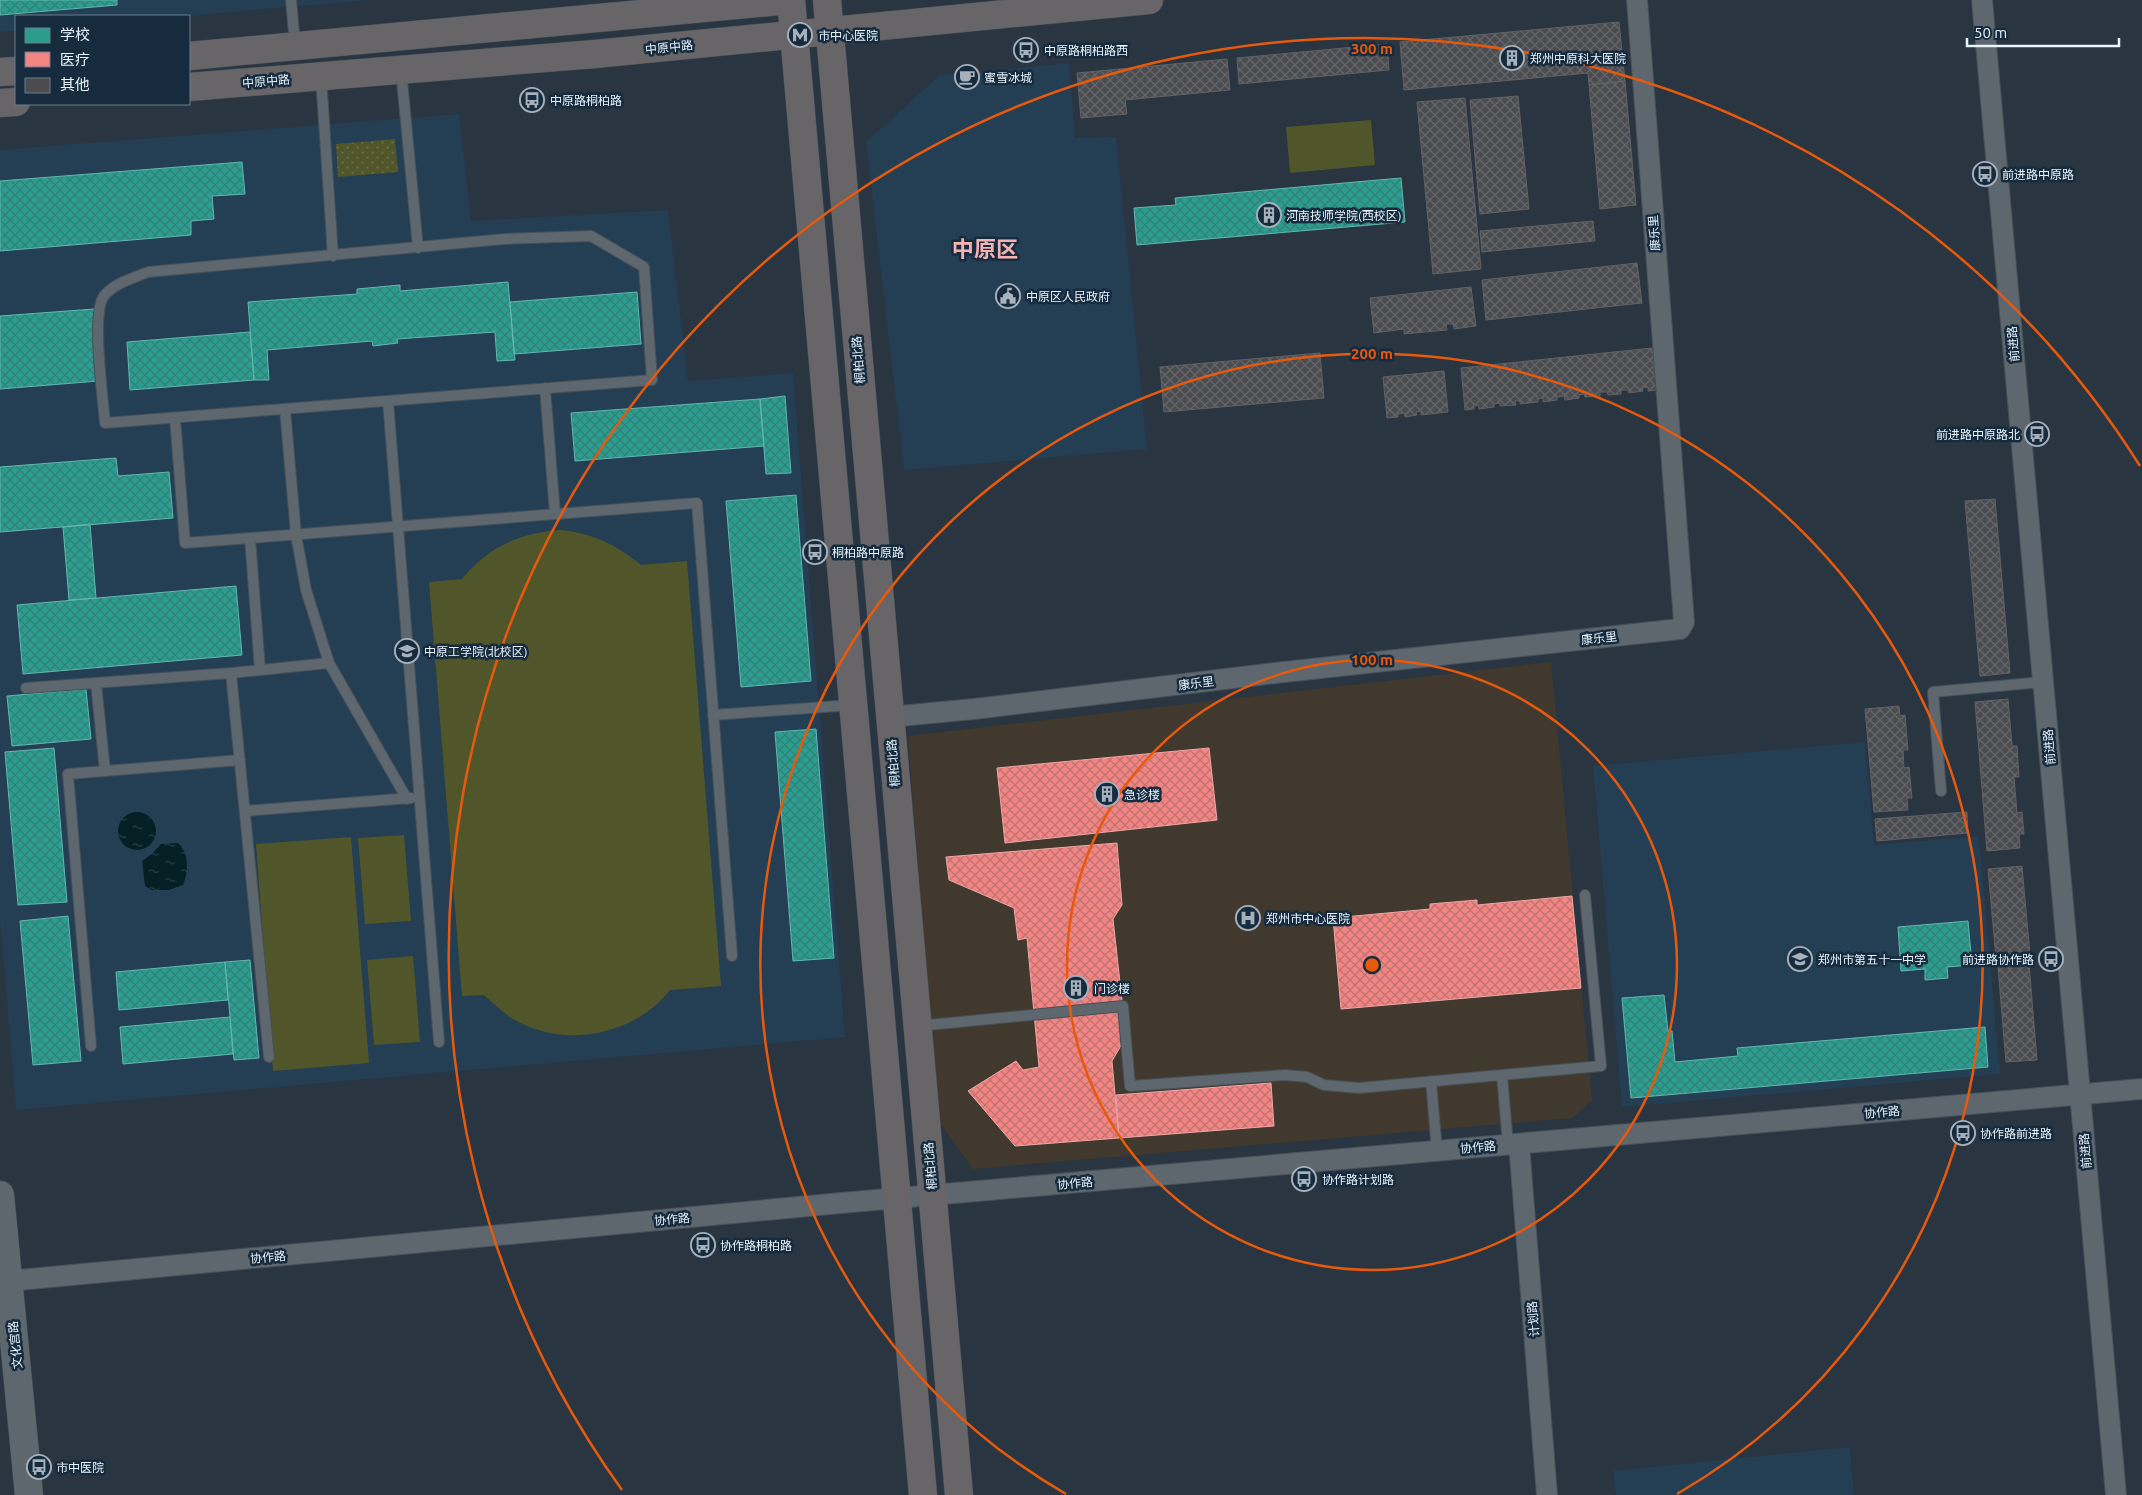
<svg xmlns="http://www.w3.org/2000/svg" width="2142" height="1495" font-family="Ubuntu,'Noto Sans SC',sans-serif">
	<defs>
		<pattern id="grass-dots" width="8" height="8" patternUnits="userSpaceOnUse" patternTransform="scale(1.25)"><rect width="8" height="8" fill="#51552a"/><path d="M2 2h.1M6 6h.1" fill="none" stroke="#6a6e4a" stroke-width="1.8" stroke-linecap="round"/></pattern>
		<pattern id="water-ripples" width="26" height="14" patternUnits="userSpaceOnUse" patternTransform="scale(1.25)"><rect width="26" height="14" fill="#051f25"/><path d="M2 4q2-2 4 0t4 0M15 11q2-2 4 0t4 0" fill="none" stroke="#294046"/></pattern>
		<pattern id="schools-cross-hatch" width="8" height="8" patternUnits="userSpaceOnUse" patternTransform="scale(1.25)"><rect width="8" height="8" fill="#2a9d8f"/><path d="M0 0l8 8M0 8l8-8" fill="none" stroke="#348078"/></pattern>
		<pattern id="health-cross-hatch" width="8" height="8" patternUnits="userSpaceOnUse" patternTransform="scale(1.25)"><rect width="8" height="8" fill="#f28482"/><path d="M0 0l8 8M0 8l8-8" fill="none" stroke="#be7272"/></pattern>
		<pattern id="building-cross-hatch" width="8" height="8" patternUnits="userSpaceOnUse" patternTransform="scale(1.25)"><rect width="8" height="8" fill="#4b4c50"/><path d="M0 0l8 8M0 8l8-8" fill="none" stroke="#65666a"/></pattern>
	</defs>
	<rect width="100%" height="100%" fill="#293540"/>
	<path fill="#243e54" d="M0,0H371L185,16H16V31L0,32Z
		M1069,63L1075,138L1116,137L1147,449L904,470L866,142L940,75Z
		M459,114L471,221L668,210L688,381L793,373L845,1037L16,1110L0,920V150Z
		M1865,742L1874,845L1979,836L2000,1074L1622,1107L1593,766Z
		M1850,1447L1854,1495H1616L1613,1471Z"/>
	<path fill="#41392d" d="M1551,662L1592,1100L1572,1118L973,1169L937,1119L908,736Z"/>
	<path fill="url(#grass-dots)" d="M395,139L398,172L338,177L336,144Z"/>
	<path fill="#51552a" d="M1371,120L1375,165L1290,173L1286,127Z
		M562,530C594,534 617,545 641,565L687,561L721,986L670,990C634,1036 564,1049 513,1019C502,1012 493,1003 484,995L462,996L429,582L462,579C488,547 521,532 562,530Z
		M404,835L411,921L365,924L358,838Z
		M351,837L369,1063L273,1071L256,844Z
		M413,956L420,1042L374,1045L367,960Z"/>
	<path fill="url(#water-ripples)" d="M118 831a19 19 0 1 1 38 0a19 19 0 1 1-38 0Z
		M178,843C189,853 189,872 183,885L169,890H151L145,886L142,861L152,854L161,844Z"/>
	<path fill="url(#schools-cross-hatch)" stroke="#63b7b0" d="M0,0H117V5L0,15Z
		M242,162L245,194L212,196L214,219L191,221V235L0,251V181Z
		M1401,178L1405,222L1137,245L1134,208L1176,205L1175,198Z
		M508,282L515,360L497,361L495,332L397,339L398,343L373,346L372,341L267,350L269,380H254L248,302L357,294V289L400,285V291Z
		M637,292L641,344L514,354L510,302Z
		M94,309L99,381L0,389V316Z
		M250,332L254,380L130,390L127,342Z
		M785,396L791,473L766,474L760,399Z
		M760,399L764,446L575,461L571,413Z
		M116,458L118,476L169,472L173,518L0,532V467Z
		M796,495L811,681L741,687L726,501Z
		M90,524L96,598L69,600L63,527Z
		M236,586L242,655L23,674L17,605Z
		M86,689L91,739L12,746L7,696Z
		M816,729L834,958L793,961L775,732Z
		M54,748L67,902L18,905L5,752Z
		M68,916L81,1061L33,1065L20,921Z
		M1968,921L1972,965L1947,967L1948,978L1925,980V969L1901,971L1898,927Z
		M250,960L259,1058L234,1060L225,962Z
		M225,962L228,1000L119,1010L116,972Z
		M1664,995L1668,1031H1672L1675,1062L1738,1056L1737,1048L1985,1027L1988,1067L1631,1098L1622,998Z
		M230,1017L233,1054L123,1064L120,1027Z"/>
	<path fill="url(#health-cross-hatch)" stroke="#efa6a7" d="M1209,748L1217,820L1005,843L997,768Z
		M1117,843L1122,905L1113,919L1126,1037L1112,1061L1119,1138L1015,1146L968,1091L1016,1061L1023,1070L1039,1067L1027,938L1018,940L1014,908L949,880L946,857Z
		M1572,896L1581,988L1341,1009L1333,918L1430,909V904L1477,900V905Z
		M1271,1083L1274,1126L1119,1138L1116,1095Z"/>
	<path fill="url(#building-cross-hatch)" stroke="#626164" d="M1619,22L1625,81L1589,85L1588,73L1404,90L1400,42Z
		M1387,44L1389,70L1239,84L1237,58Z
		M1227,59L1230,90L1125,100L1127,114L1081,118L1077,73Z
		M1625,81L1636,205L1600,209L1589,85Z
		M1518,96L1529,209L1480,214L1470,100Z
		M1465,98L1481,269L1433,274L1417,102Z
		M1593,221L1595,241L1482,252L1480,231Z
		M1637,263L1642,303L1486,320L1482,280Z
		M1471,287L1476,326L1454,329L1453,324H1446L1447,330L1404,334V329L1374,333L1370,298Z
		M1652,348L1657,390L1648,391V387L1642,388L1643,391L1629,393L1628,390H1621V394L1608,395L1607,392H1600V396L1585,397L1584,394L1579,395V398L1565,400L1564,396L1557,397V400L1543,402V398L1538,399V402L1520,404V401H1515L1516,405L1500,406V403L1494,404V407L1479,409L1478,405L1474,406V409L1465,410L1461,368Z
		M1320,353L1324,398L1164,412L1160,367Z
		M1444,371L1448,412L1421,415V411L1416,412L1417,415L1405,417L1404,413L1398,414V417L1387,418L1383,377Z
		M1995,499L2010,673L1980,676L1965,501Z
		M2008,699L2012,746H2017L2019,777H2014L2017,813L2022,812L2024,834H2019L2020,848L1987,851L1975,702Z
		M1899,706L1900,716L1905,715L1908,750H1903L1904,768L1909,767L1912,798H1907L1908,810L1874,812L1865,709Z
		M1967,812L1968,833L1877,841L1875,819Z
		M2022,866L2030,955L1996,958L1988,869Z
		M2029,964L2037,1060L2006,1062L1998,967Z"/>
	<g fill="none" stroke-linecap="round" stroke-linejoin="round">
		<defs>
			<path id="lane" d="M291,0L295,44
				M401,70L418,248
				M321,77L333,256
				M591,236L644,267L652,380L105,423C103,399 91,312 104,296C114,283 134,278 148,272L504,239Z
				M545,388L555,514
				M388,401L439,1042
				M285,409L296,535L306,590L329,663L407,799
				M175,418L185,543L250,538
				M260,670L250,538L697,503L732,956
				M96,683L105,771
				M26,688L231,673
				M713,715L852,705
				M1941,791L1933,692L2043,682
				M245,811L411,798
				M918,1026L1123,1006L1130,1086L1285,1075L1307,1077L1324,1085L1359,1088L1601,1066L1585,895
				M91,1046L68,774L240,760
				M269,1057L231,673L329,663
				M1502,1075L1508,1145
				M1431,1081L1437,1151"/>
			<path id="street" d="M1982,0L2116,1495
				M889,717L974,709L1284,672L1680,629L1684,622L1637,0
				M1519,1144L1547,1495
				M8,1281L841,1203L2142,1089"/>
			<path id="secondary" d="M0,1195L29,1495"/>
			<path id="primary" d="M791,0L923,1495
				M827,0L959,1495
				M189,56L791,0
				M0,72L16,71
				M189,87L595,54L1149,0
				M0,103L16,102"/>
		</defs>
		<use href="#lane" stroke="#465059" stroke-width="12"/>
		<use href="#street" stroke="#465059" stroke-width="22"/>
		<use href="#secondary" stroke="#465059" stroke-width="29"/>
		<use href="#primary" stroke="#465059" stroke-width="29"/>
		<use href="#lane" stroke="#5e666e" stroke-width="10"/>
		<use href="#street" stroke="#5e666e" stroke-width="20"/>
		<use href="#secondary" stroke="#5e666e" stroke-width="28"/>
		<use href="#primary" stroke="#676567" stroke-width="28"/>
	</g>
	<g fill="none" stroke="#e8590c" stroke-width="2.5">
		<circle cx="1372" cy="965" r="305"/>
		<path d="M1066 1494A611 611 0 1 1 1677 1494"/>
		<path d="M622 1490A916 916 0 1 1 2140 466"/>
	</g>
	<defs>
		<symbol id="metro-ring" viewBox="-11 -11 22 22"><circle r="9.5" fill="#162c3e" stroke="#a6b1bc" stroke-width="1.5"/><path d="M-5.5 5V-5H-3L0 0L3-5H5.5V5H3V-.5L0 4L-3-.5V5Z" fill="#a6b1bc"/></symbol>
		<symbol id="bus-ring" viewBox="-11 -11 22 22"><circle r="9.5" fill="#162c3e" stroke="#a6b1bc" stroke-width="1.5"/><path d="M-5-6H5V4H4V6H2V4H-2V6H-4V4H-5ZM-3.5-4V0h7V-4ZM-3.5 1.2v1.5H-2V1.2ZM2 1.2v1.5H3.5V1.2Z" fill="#a6b1bc"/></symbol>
		<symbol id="building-ring" viewBox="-11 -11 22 22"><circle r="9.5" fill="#162c3e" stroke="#a6b1bc" stroke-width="1.5"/><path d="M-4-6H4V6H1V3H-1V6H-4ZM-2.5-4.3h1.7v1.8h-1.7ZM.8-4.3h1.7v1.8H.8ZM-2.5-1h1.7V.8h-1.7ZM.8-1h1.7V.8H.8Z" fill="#a6b1bc"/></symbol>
		<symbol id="cafe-ring" viewBox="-11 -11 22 22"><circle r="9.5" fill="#162c3e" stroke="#a6b1bc" stroke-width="1.5"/><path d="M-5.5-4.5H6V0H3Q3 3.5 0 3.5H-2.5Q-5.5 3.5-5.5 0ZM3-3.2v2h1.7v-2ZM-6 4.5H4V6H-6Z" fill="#a6b1bc"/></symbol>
		<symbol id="civic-ring" viewBox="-11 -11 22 22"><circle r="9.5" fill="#162c3e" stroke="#a6b1bc" stroke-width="1.5"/><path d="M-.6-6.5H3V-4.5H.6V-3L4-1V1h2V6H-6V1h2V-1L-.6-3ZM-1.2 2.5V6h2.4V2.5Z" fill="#a6b1bc"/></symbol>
		<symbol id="university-ring" viewBox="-11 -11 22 22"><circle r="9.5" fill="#162c3e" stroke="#a6b1bc" stroke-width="1.5"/><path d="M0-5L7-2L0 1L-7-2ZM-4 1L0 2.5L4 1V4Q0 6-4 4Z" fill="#a6b1bc"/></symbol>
		<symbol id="hospital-ring" viewBox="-11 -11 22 22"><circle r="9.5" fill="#162c3e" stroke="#a6b1bc" stroke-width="1.5"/><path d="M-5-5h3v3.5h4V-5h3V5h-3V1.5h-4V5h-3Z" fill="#a6b1bc"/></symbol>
		<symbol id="school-ring" viewBox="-11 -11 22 22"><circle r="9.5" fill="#162c3e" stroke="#a6b1bc" stroke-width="1.5"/><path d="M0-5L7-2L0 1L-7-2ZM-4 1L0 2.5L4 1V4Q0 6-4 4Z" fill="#a6b1bc"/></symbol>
	</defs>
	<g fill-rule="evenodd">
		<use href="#metro-ring" x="786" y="21" width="28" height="28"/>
		<use href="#bus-ring" x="1012" y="36" width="28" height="28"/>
		<use href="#building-ring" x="1498" y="44" width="28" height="28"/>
		<use href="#cafe-ring" x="953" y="63" width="28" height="28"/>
		<use href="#bus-ring" x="518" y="86" width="28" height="28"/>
		<use href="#bus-ring" x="1971" y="160" width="28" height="28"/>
		<use href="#building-ring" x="1255" y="201" width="28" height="28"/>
		<use href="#civic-ring" x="994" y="282" width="28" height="28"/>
		<use href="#bus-ring" x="2023" y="420" width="28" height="28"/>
		<use href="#bus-ring" x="801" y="538" width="28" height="28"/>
		<use href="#university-ring" x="393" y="637" width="28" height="28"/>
		<use href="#building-ring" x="1093" y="780" width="28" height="28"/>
		<use href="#hospital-ring" x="1234" y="904" width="28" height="28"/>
		<use href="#school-ring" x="1786" y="945" width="28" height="28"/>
		<use href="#bus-ring" x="2037" y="945" width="28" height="28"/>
		<use href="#building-ring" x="1062" y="974" width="28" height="28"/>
		<use href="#bus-ring" x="1949" y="1119" width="28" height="28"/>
		<use href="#bus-ring" x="1290" y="1165" width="28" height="28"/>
		<use href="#bus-ring" x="689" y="1231" width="28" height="28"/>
		<use href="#bus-ring" x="25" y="1453" width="28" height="28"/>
	</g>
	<g text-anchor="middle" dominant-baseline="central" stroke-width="5" stroke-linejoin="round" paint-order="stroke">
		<g font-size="12" fill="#e9f4fe" stroke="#162c3e" text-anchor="start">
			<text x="818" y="35">市中心医院</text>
			<text x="1044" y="50">中原路桐柏路西</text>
			<text x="1530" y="58">郑州中原科大医院</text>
			<text x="984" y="77">蜜雪冰城</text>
			<text x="550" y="100">中原路桐柏路</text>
			<text x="2002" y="174">前进路中原路</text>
			<text x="1286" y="215">河南技师学院(西校区)</text>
			<text x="1026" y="296">中原区人民政府</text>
			<text x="2020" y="434" text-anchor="end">前进路中原路北</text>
			<text x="832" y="552">桐柏路中原路</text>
			<text x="424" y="651">中原工学院(北校区)</text>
			<text x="1124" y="794">急诊楼</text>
			<text x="1266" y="918">郑州市中心医院</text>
			<text x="1818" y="959">郑州市第五十一中学</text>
			<text x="2034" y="959" text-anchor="end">前进路协作路</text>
			<text x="1094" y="988">门诊楼</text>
			<text x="1980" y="1133">协作路前进路</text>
			<text x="1322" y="1179">协作路计划路</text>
			<text x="720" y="1245">协作路桐柏路</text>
			<text x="56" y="1467">市中医院</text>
		</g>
		<g font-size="12" fill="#e9f4fe" stroke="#162c3e">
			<text transform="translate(669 47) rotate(-6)">中原中路</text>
			<text transform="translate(266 81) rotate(-5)">中原中路</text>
			<text transform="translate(1654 233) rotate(-94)">康乐里</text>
			<text transform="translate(2013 344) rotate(-95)">前进路</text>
			<text transform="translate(858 360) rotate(-95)">桐柏北路</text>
			<text transform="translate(1599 638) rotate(-6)">康乐里</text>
			<text transform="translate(1196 683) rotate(-7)">康乐里</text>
			<text transform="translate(2049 747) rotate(-95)">前进路</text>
			<text transform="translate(893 763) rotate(-95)">桐柏北路</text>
			<text transform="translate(1882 1112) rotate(-5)">协作路</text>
			<text transform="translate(1478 1147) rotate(-5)">协作路</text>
			<text transform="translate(2085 1151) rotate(-95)">前进路</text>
			<text transform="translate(930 1166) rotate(-95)">桐柏北路</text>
			<text transform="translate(1075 1183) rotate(-5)">协作路</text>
			<text transform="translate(672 1219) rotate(-5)">协作路</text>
			<text transform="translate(268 1257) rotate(-5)">协作路</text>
			<text transform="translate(1533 1319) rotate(-95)">计划路</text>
			<text transform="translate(15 1345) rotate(-96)">文化宫路</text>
		</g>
		<g font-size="22" font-weight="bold" fill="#f6b2b3" stroke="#162c3e">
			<text x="985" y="248">中原区</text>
		</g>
	</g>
	<circle cx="1372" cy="965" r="8" fill="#e8590c" stroke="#162c3e" stroke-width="2.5"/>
	<g font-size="15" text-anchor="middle" font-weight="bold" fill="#e8590c" stroke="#162c3e" stroke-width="5" stroke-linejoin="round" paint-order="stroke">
		<text x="1372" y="54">300 m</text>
		<text x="1372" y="359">200 m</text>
		<text x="1372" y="665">100 m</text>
	</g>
	<rect x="15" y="15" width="175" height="90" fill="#162c3e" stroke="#6a7c8b"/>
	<rect x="25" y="28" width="25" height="15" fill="#2a9d8f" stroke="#6a7c8b"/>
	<text x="60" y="40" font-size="15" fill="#e9f4fe">学校</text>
	<rect x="25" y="52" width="25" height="15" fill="#f28482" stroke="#6a7c8b"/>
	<text x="60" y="65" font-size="15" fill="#e9f4fe">医疗</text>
	<rect x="25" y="78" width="25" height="15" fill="#4b4c50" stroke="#6a7c8b"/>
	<text x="60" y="90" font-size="15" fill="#e9f4fe">其他</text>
	<path d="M1967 38v8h152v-8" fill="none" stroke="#e9f4fe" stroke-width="2.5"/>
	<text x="1974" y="38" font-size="15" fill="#e9f4fe" stroke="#162c3e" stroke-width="4" paint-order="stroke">50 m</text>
</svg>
